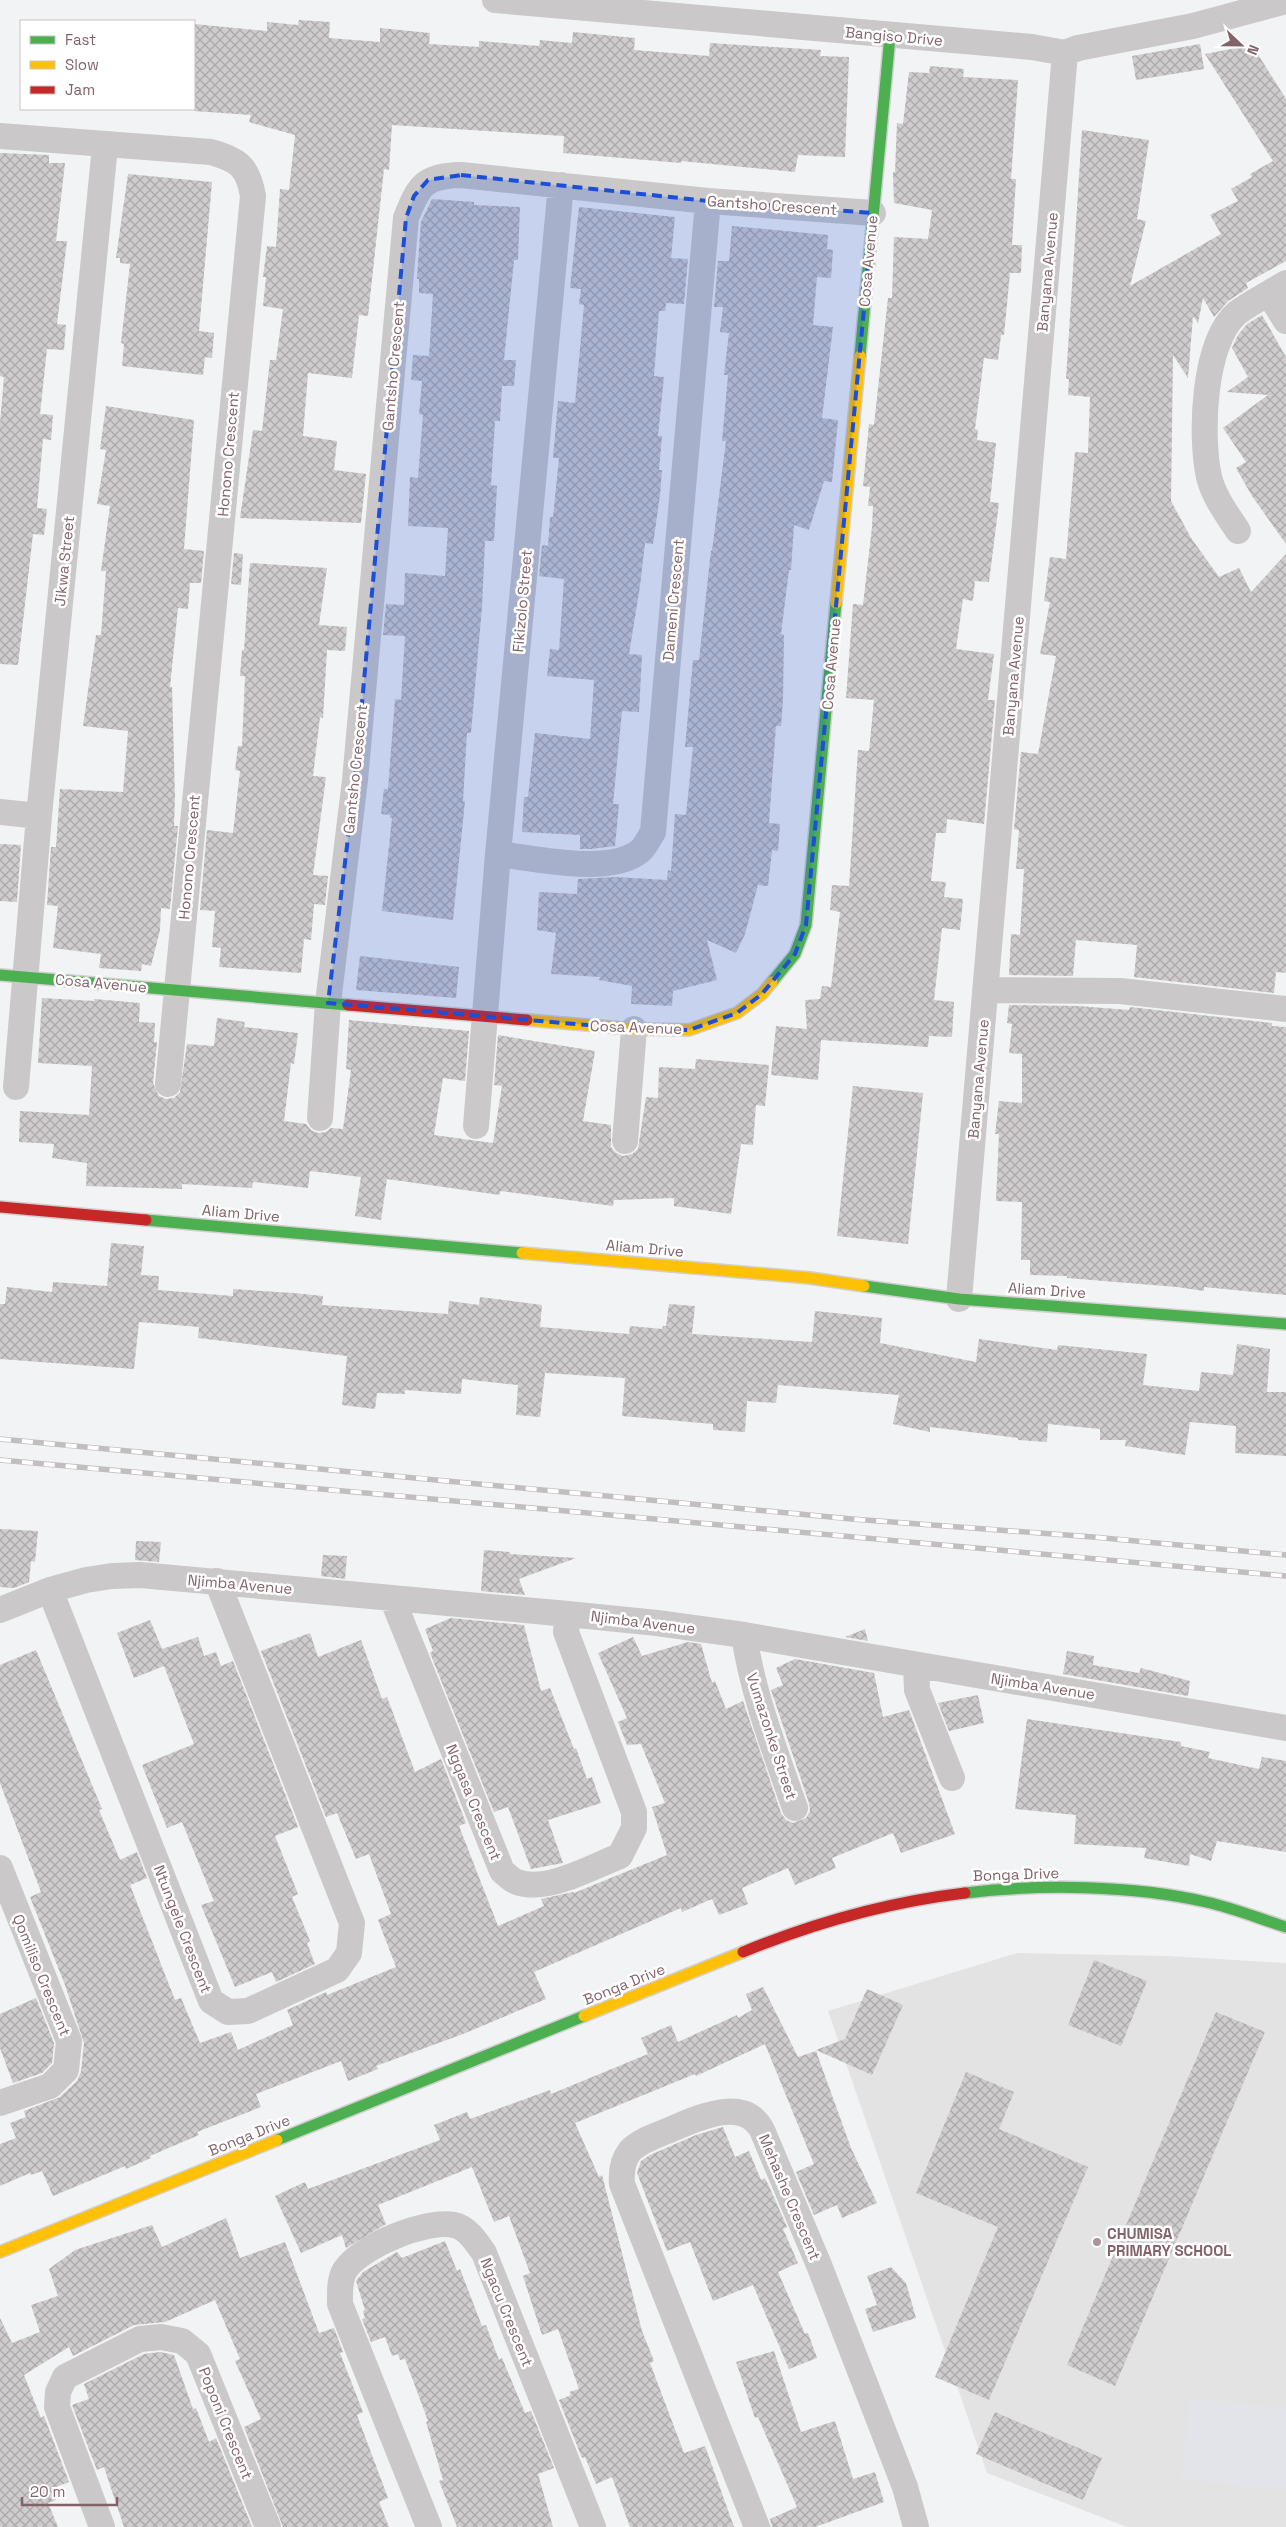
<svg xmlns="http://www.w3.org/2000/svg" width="1286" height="2527" font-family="'Space Grotesk',sans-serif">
	<defs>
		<pattern id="building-cross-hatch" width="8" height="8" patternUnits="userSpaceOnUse" patternTransform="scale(1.25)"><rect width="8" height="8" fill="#cecccd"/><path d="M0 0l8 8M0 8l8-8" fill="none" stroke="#ada9aa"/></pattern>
	</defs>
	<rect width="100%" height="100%" fill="#f2f3f4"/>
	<path fill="#e4e3e4" d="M1017,1953L1168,1956L1286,1963V2527H1127L987,2473L828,2011Z"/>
	<path fill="#e3e4ea" d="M1190,2399L1286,2408V2489L1182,2480Z"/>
	<path fill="url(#building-cross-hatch)" d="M299,20L330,22L329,38L380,42V28L430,33L429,44L479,47V41L539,46L540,40L572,43L573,32L635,38L634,50L709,56L710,43L821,50L820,56L849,57L845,157L798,155L795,172L681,161V163L563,153L564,136L392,125L389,170L384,169L368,316L359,315L352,378L308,373L303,436L337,441L334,470L366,474L361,523L240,518L253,430L262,431L270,360H276L283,309L263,306L266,277H263L267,246L276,247L280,189L289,190L295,135L249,122L251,115L194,111V24L267,31V22L298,25Z
		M1200,44L1204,69L1136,80L1132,56Z
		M1252,45L1286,99V261L1246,283L1248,288L1228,301L1214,317L1203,298L1198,323L1193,316L1188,378L1173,355L1171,501L1191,538L1219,577L1239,568L1251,592L1286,554V973L1276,972L1274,993L1134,977L1137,945L1076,940L1073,976L1009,975L1011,934L1020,935L1024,869H1016L1019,830L1014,829L1021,752L1038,754L1056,656L1040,654L1050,602L1044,601L1050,557L1066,559L1075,452L1088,453L1090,397L1068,395L1069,379H1066L1082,130L1149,140L1137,219L1146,221L1130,286L1221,234L1210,215L1238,201L1231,189L1252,177L1250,174L1273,161L1205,54Z
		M930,66L964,69L963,77L1018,80L1011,179H1016L1012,245H1022L1021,273H1010L1004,335H1001L998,360L984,358L975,429L978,430L977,440L996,443L990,502L999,503L989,582L975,581L973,601L963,599L956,649L994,654L988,700H995L984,824L947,819L946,833H936L931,881L946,882L944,897L963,899L960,930L942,928L934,1000L954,1002L952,1037L929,1036L928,1047L821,1040L818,1080L771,1075L776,1026L807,1029L805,1000L820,999L822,986L831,987L840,912L830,910L832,885L849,886L858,750L869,751L874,700L846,698L853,604L863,605L872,527L873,506H868L870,487L863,486L869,424L874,425L888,298H892L894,237L928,239L932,210L894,203L893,172H895L897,123L903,124L909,72L929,73Z
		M0,153L49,155V163H65L56,241H67L57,324L66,325L64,350L47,349L40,414L53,415L51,440L43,439L37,508L47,509L44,535L33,534L18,665L0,664V423L4,377L0,376Z
		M128,174L212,182L199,331L214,333L212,358L205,357L203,375L122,366L124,344L121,343L130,264L120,263V258H116Z
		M432,199L474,202V205L520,207L518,260H514L504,360H516L514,386H502L500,421H495L491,485L497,486L494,541H485L482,607L471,733H467L463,801H465L453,920L382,911L392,818H390V815L381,814L384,789H388L395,699L401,700L405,636L383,635L386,604L404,605L405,573L445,576L448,528L408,526L410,477L418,478L423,415L419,414L422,381L411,380L413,355L429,356L433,294L419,293V279H417L420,234L421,222Z
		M579,207L675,217L671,258L688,259L684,304L666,303L665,311H659L654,376L664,377L658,436H662L659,470H662L660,495L653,544L645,543L640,586L629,654L642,655L639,712L622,711L613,804H619L615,846L591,849H580V835L522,832L524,797H528L535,733L590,739L594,680L547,676L550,649L559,650L564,579L539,576L542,545L548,546L550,517H553L559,458H553L558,401L575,403L584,305L579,304L581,289L570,288Z
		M732,226L828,235L827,249L833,250L831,278L817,277L813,325L833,327L822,418L838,420L832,482L824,481L809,530L794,525L791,570H789L781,634L784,635L783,700L781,726H776L769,823L780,824L778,851L772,850L768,886L758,885L745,934L736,953L707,940L717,980L673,991L672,1006L631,1004L632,986L599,980L600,977L551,974L556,933L537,930L539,892L577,894L578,879L615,877L667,880L668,870L671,871L675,814L686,815L693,747H685L693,660H699L711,550L712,551L726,441H722L728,375H724L729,333L720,332L723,307H714L718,261H729Z
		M1262,315L1286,357V544L1252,496L1236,468L1246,462L1223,428L1268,395L1227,392L1248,377L1232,348L1238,335L1247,324Z
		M106,406L194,420L184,549L204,551L201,583H190L188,609L178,608L170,687H172L175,797L174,826H178L170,909L161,908L160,930L151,966L142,964L141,971L99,968L101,954L53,948L58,906L47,905L51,847H56L60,789L123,792L128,731L83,726L96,635H101L106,571H101L110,506L97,504L106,450L100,449Z
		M234,553L243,554L241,585L231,584Z
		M250,563L327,568L319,625L347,627L345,651L327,650L323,718L320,717L313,776L326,777L313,875L328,876L325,905L314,904L311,940L304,939L301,973L219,967L221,948L212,947L215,911L200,910L207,830L233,833L240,771L235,770L238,746H242L245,676H240L242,650H244Z
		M0,844L21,845L17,902L0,901Z
		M360,956L459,967L456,998L356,990Z
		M42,998L94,1001V999L140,1003L139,1022L155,1023L154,1042H157L153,1083L159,1096L166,1099L174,1098L180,1092L187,1044L214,1046L217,1018L245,1022L244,1027L298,1033L294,1064L291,1063L284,1121L306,1124L311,1130L318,1133L326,1132L331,1128L343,1129L351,1070L346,1069L349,1020L469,1031L465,1081L443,1078L434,1135L493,1143L502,1086L494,1085L498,1035L595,1051L583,1121L611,1125V1147L616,1153L623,1156L632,1154L638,1149L646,1097L658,1098L659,1067L695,1069L696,1059L769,1065L765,1106L756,1105L753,1145L741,1144L731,1214L674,1206V1198L614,1200L613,1206L500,1191V1195L387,1179L381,1220L355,1216L361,1177L310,1171L308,1188L253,1182L252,1188L182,1184V1189L86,1186L87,1163L52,1158L54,1144L19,1142L20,1111L89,1115L92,1066L38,1063Z
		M1009,1005L1078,1006L1129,1010L1130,1007L1272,1023V1026L1286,1027V1295L1204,1287V1291L1177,1287L1067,1278V1276L1030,1275V1260H1021L1022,1202L996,1201L999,1134H995L999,1101L1022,1103V1054L1009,1053L1012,1024L1007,1023Z
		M853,1086L923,1093L908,1244L837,1236Z
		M111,1243L144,1246L141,1275L159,1276L158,1290L233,1296V1289L293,1293L323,1296L322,1305L448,1314L449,1301L479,1305L480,1297L542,1305L540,1327L629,1334L630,1326L662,1329L663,1326H666L669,1304L695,1306L692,1334L812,1342L815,1311L882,1318L880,1343L976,1362L979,1339L1057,1350L1058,1345L1147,1354L1143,1385L1199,1391L1201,1372L1233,1375L1237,1344L1270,1349L1267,1392H1286V1456L1235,1453L1236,1426L1190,1422L1185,1455L1125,1446L1126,1440H1100V1429L1048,1424L1047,1442L1018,1440V1438L930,1427V1432L893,1424L899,1395L778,1385L776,1403L747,1401L745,1432L713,1430V1424L622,1416L625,1378L545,1373L540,1417L516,1415L518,1385L462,1379L461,1394L405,1390V1394L377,1393L375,1409L342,1405L347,1356L198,1338L199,1327L139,1322L134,1369L0,1359V1304H5L7,1287L52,1292L53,1282L107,1286Z
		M0,1529L38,1531L35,1562L31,1561L29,1582L14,1588L0,1587Z
		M136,1541L161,1542L159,1562L135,1560Z
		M484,1550L510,1552V1554L576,1558L519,1579L525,1595L481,1591Z
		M323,1555L347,1556L345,1579L321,1576Z
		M451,1618L524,1625L541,1691L550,1688L574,1749L576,1748L587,1779L592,1777L601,1803L548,1820L563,1863L531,1869L508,1807L494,1812L430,1653L433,1651L425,1629Z
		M150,1620L162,1649L198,1637L204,1656L216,1652L221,1666L233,1661L298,1827L275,1836L298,1894L292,1897L310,1941L307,1943L315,1964L276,1982L272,1972L235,1987L201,1905L214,1901L182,1822L167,1828L142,1765L194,1744L164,1666L134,1678L117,1633Z
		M865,1629L868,1641L845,1637Z
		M310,1633L318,1657L361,1640L382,1699L387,1697L415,1772L441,1759L466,1823L459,1826L498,1926L544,1906L541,1899L573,1892L574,1893L667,1855L652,1807L665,1803L641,1744L627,1745L618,1722L627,1718L598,1653L633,1637L642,1656L688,1642L701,1644L712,1683L715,1681L726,1709L743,1701L781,1813L786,1820L793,1823L806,1818L810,1811L809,1803L771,1690L783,1685L776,1668L795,1659L874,1673L883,1717L909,1710L955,1834L901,1853L893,1833L832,1858L836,1868L795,1885L788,1868L742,1888L748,1904L719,1915L712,1899L682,1912L681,1908L534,1972L546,1999L463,2034L376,2066L378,2069L348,2081L341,2061L256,2094L261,2107L197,2132L199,2135L150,2156L151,2158L126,2169L125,2166L53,2196L42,2171L31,2175L30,2173L0,2186V2144L16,2138L10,2123L26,2117L24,2111L60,2097L77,2081L81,2072L84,2043L65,1985L30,1897L41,1892L0,1783V1665L36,1650L102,1809L99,1810L120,1860L137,1852L147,1878L130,1885L175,2000L181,1998L200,2043L231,2032L238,2050L293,2025L287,2010L326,1992L327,1995L396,1967L378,1920L391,1914L369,1854L356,1859L337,1813L326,1817L261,1651Z
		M1067,1651L1094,1656L1093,1665L1139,1673L1141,1668L1190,1681L1188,1696L1063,1674Z
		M978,1695L984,1723L949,1731L938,1703Z
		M1027,1719L1181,1742V1746L1210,1752L1208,1758L1259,1769L1262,1757L1286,1761V1852L1217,1841L1211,1861L1190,1854L1189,1866L1144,1858L1146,1848L1074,1844L1076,1815L1015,1809Z
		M1094,1960L1147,1981L1121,2046L1068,2025Z
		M763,1987L798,2057L816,2051L851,2148L877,2203L842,2218L837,2205L814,2215L796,2172L814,2164L765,2044L696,2076L695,2074L575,2123L599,2177L602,2175L642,2331L654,2361L650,2363L684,2453L705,2446L734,2527H630L612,2477L596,2484L585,2457L582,2458L559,2400L571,2395L569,2392L579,2389L558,2329L542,2335L523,2276L530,2273L509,2216L494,2222L472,2167L378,2205L386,2224L346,2248L342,2235L301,2253L275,2196L305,2182L308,2189L440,2140L434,2125L467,2112L470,2119L550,2090L551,2094L648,2054L641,2038L671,2025L678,2042L737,2015L738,2018L752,2010L746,1994Z
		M867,1989L903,2005L872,2075L816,2050L845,2039Z
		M36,1998L54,2043L52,2063L42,2073L13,2083L0,2048V2014Z
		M1216,2012L1265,2032L1115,2386L1067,2365Z
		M966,2072L1014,2092L999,2129L1088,2167L989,2400L935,2377L998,2227L916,2193Z
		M723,2127L735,2157L749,2151L761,2180L765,2178L768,2184L787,2227L783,2229L798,2263L778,2272L805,2334L808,2333L817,2358L789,2369L753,2285L713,2301L690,2242L667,2251L637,2173L641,2161L650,2155L696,2135Z
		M226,2218L240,2258L285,2242L319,2333L334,2328L343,2352L340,2353L363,2412L357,2415L388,2498L379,2502L389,2527H283L244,2427L261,2419L235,2361L240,2359L215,2300L165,2322L134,2325L73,2356L69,2347L24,2375L41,2418L44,2416L69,2482L51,2489L56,2500L48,2503L58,2527H0V2318L12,2343L40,2332L31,2305L58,2296L49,2269L75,2250L152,2225L162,2247Z
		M445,2241L457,2271L460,2269L482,2326L486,2325L499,2360L502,2358L525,2413L531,2411L554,2468L538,2474L553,2527H457L439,2481L443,2480L426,2422L428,2421L405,2359L400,2360L398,2354L392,2356L385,2337L371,2342L362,2319L365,2318L363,2311L365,2310L356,2281L363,2272L397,2252L402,2258Z
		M891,2267L906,2283L916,2318L873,2332L865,2309L877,2305L867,2276Z
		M774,2351L801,2432L835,2421L853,2479L875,2472L884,2502L815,2527H772L770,2519L797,2507L758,2417L755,2418L736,2362Z
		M160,2352L174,2355L193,2409L196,2408L209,2442L216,2438L252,2527H124L104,2467L97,2470L72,2405L89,2399L84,2384L144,2354Z
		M995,2412L1102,2458L1083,2500L976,2454Z"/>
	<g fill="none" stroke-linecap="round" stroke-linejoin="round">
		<defs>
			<path id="fast" d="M860,356L890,36
				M0,975L348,1005
				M772,982L795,954L806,925L836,603
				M146,1220L522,1253
				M864,1286L959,1299L1286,1324
				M965,1893C1039,1884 1133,1885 1206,1902C1234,1908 1260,1919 1286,1927
				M277,2140L584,2016"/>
			<path id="slow" d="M836,603L860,356
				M527,1020L634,1029L689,1030L737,1013L762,994L772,982
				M522,1253L810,1278L864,1286
				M584,2016L743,1952
				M0,2252L277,2140"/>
			<path id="jam" d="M348,1005L527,1020
				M0,1207L146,1220
				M743,1952C814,1923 888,1902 965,1893"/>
		</defs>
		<use href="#fast" stroke="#d1cfd0" stroke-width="14"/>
		<use href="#slow" stroke="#d1cfd0" stroke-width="14"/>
		<use href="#jam" stroke="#d1cfd0" stroke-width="14"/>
		<path stroke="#cac8c9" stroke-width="26" d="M495,0L1032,47L1065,53L1078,48L1193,26L1286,1
			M0,136L211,152C239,160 248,167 253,196L168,1084
			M1269,294L1286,321
			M1238,531C1227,514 1214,497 1209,477C1200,436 1203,342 1237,313C1252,302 1270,293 1286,283
			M0,812L39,816
			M498,854C535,858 610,876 640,851C645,847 649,838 653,832L708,201
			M987,990L1120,991L1286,1009
			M16,1087L39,816L105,146
			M320,1118L328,1003L355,780L406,218C419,185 424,176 461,175L708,201L873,213
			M476,1126L498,854L561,185
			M625,1141L634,1029
			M959,1299L1065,53
			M50,1590L211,2001L228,2012L248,2011L337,1970L349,1953L352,1923L217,1581
			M392,1598L502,1871C506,1874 511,1880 517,1882C547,1893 591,1867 620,1856L634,1828V1812L566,1632L568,1614
			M0,1610L50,1590L86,1580L112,1576L140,1575L568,1614L657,1623L744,1635L1286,1728
			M744,1635C753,1695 775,1751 795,1808
			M916,1665L917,1690L952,1778
			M0,1868L69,2041L66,2070L50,2086L0,2103
			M102,2527L57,2407L58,2392L65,2377L140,2339L161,2337L182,2341L198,2354L268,2527
			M429,2527L340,2304C340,2293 339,2280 345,2270C361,2246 426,2219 454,2225C468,2228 477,2243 484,2253L593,2527
			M757,2527L622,2184C621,2172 622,2161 630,2151C639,2141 655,2136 667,2131C694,2120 743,2094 762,2130L819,2265L905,2487L916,2527"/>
		<use href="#fast" stroke="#4caf50" stroke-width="11"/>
		<use href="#slow" stroke="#ffc107" stroke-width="11"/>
		<use href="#jam" stroke="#c62828" stroke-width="11"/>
		<defs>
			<path id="rail" d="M0,1439L852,1519L1093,1537L1286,1555
				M0,1460L1286,1576"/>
		</defs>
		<use href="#rail" stroke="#c1bebf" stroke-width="5.5"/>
		<use href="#rail" stroke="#fff" stroke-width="4" stroke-dasharray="11" stroke-linecap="butt"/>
	</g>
	<path fill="#1d4ed8" fill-opacity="0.2" stroke="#1d4ed8" stroke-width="4" stroke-dasharray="10 6" stroke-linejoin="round" d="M461,175L708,201L873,213L806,925L795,954L762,994L737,1013L689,1030L634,1029L328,1003L355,780L406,218L414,196L428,180Z"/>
	<circle fill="#aa959a" stroke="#fff" stroke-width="2" cx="1097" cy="2242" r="5"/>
	<g text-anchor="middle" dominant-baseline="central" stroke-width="5" stroke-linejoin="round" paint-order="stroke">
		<g font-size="15" fill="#83636a" stroke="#fff">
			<text transform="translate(894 36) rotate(5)">Bangiso Drive</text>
			<text transform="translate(772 205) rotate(4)">Gantsho Crescent</text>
			<text transform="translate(868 261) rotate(-85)">Cosa Avenue</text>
			<text transform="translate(1047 272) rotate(-85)">Banyana Avenue</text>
			<text transform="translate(393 366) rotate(-85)">Gantsho Crescent</text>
			<text transform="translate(228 454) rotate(-85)">Honono Crescent</text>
			<text transform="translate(64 561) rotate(-84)">Jikwa Street</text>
			<text transform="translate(673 600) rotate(-85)">Dameni Crescent</text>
			<text transform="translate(522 601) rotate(-85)">Fikizolo Street</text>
			<text transform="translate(831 664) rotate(-85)">Cosa Avenue</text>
			<text transform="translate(1013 676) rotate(-85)">Banyana Avenue</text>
			<text transform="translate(355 769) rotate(-84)">Gantsho Crescent</text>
			<text transform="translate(189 857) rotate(-85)">Honono Crescent</text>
			<text transform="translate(101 983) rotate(5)">Cosa Avenue</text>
			<text transform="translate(636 1027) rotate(2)">Cosa Avenue</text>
			<text transform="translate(978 1079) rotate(-85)">Banyana Avenue</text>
			<text transform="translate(241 1213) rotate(5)">Aliam Drive</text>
			<text transform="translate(645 1248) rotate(5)">Aliam Drive</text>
			<text transform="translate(1047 1290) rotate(4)">Aliam Drive</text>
			<text transform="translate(240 1584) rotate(5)">Njimba Avenue</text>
			<text transform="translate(643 1622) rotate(7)">Njimba Avenue</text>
			<text transform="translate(1043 1686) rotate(9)">Njimba Avenue</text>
			<text transform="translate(772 1736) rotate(72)">Vumazonke Street</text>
			<text transform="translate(474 1802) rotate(68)">Ngqasa Crescent</text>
			<text transform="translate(1016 1874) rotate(-2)">Bonga Drive</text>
			<text transform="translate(183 1929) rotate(69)">Ntungele Crescent</text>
			<text transform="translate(42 1975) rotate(68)">Qomiliso Crescent</text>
			<text transform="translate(624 1984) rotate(-22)">Bonga Drive</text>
			<text transform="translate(249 2135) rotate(-22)">Bonga Drive</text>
			<text transform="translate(790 2197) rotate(67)">Mehashe Crescent</text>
			<text transform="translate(507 2312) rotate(68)">Ngacu Crescent</text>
			<text transform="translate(226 2423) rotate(68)">Poponi Crescent</text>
		</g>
		<g font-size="15" font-weight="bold" fill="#83636a" stroke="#fff" text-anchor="start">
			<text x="1107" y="2233">CHUMISA<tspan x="1107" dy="17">PRIMARY SCHOOL</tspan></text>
		</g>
	</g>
	<rect x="20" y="20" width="175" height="90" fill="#ffffff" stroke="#cdc1c3"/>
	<rect x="30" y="36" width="25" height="8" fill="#4caf50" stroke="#cdc1c3"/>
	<text x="65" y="45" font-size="15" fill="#83636a">Fast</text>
	<rect x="30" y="61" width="25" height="8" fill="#ffc107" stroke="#cdc1c3"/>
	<text x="65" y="70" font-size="15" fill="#83636a">Slow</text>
	<rect x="30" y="86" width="25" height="8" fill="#c62828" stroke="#cdc1c3"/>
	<text x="65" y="95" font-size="15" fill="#83636a">Jam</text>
	<g transform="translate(1241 45) rotate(112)" stroke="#ffffff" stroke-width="4" paint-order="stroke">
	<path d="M0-4L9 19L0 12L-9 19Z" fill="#83636a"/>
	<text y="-8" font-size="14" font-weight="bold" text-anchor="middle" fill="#83636a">N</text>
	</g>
	<path d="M22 2497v8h95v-8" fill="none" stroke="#83636a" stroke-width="2.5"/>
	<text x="30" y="2497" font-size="15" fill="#83636a" stroke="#ffffff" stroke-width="4" paint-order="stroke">20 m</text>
</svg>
